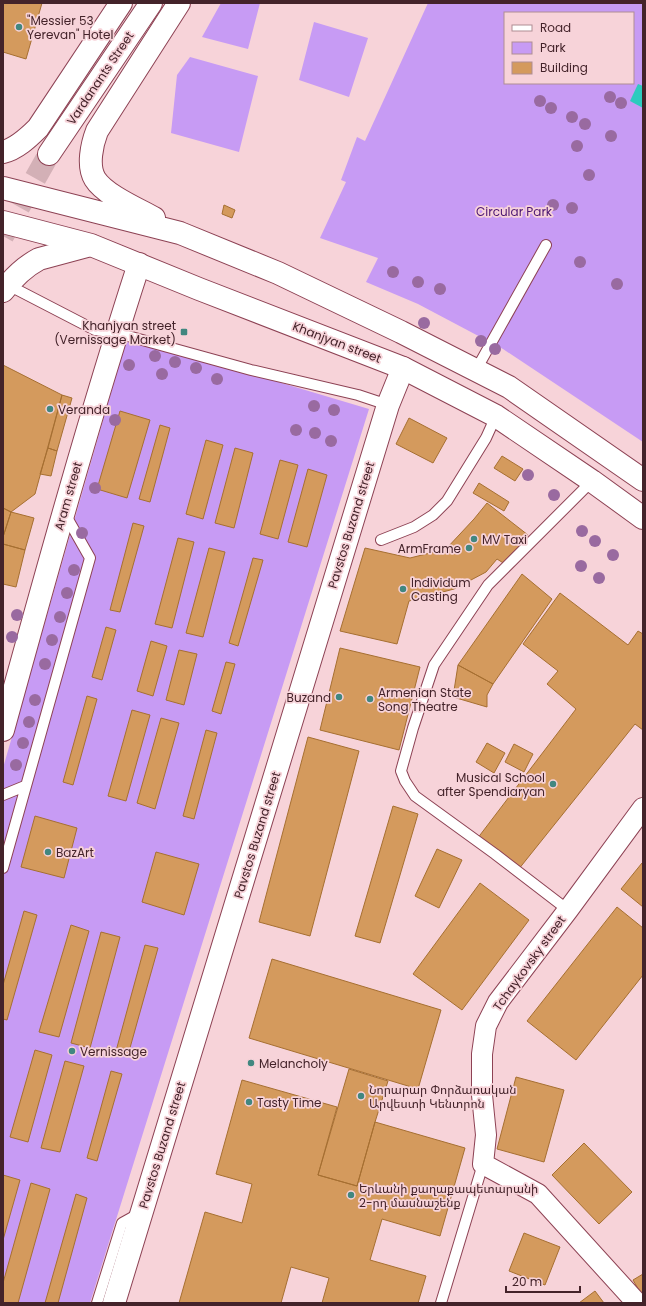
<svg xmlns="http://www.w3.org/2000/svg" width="646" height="1306" font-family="Poppins,'Noto Sans Armenian',sans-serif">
	<rect width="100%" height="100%" fill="#f7d3d9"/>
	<path fill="#c79bf4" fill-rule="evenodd" d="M221,3H260L248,49L202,37Z
		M428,3H643V442L503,349L418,304L366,282L378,258L320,238L346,182L341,180L357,137L365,141ZM505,13H633V83H505Z
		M314,22L368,38L349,97L299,80Z
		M190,57L258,76L239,152L171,133L177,75Z
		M127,337L369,409L90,1303H3V768Z"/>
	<path fill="#2dcbbe" d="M638,84L643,86V108L630,101Z"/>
	<path fill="#d49a5d" stroke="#a66f31" d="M3,3H42L26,59L3,52Z
		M224,205L235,210L232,218L222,214Z
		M3,365L62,395L35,494L11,512L3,508Z
		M62,395L72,398L57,451L48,448Z
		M120,411L150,420L127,498L97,489Z
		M409,418L447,438L433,463L396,444Z
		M160,425L170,428L150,502L139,499Z
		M206,440L223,445L203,519L186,514Z
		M48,448L57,451L51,476L40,474Z
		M235,448L253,453L234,528L215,523Z
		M502,456L523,469L515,481L494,468Z
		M280,460L298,465L278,539L260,534Z
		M308,469L327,475L307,547L288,542Z
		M479,483L509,502L504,511L473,493Z
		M487,503L528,535L505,564L497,559L486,572L454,589L409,601L397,644L340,631L365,548L410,558L446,549L474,519Z
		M3,508L11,512L3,537Z
		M11,512L34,518L25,550L3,544V537Z
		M133,523L144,526L120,612L110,610Z
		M178,538L194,542L172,628L155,624Z
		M3,544L25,550L16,587L3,584Z
		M209,548L225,552L203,637L186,633Z
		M253,558L263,560L238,646L229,643Z
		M522,574L552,599L493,684L458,665Z
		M560,593L628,645L638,631L643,634V730L635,724L518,870L477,839L576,709L547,684L558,671L523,644Z
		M106,627L116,630L102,680L92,677Z
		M151,641L167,646L153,696L137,691Z
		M340,648L420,667L399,750L320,730Z
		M179,650L197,654L184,705L166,700Z
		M226,662L235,664L221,714L212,711Z
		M458,665L493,684L487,695V707L453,697Z
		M87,696L97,699L73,785L63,782Z
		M132,710L150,715L126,801L108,796Z
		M161,718L179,723L155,809L137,803Z
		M206,730L217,733L194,819L183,816Z
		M308,737L359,751L310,936L259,922Z
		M487,743L505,753L494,773L476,762Z
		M514,744L533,754L524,772L505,762Z
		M393,806L418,814L380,943L355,936Z
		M35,816L77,828L64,878L21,867Z
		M437,849L462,860L439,908L415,896Z
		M156,852L199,864L184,915L142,902Z
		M642,863H643V907L621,889Z
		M480,883L529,920L462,1010L413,974Z
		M617,907L643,928V975L576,1060L527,1021Z
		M24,911L37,915L7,1020L3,1019V985Z
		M71,925L89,931L59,1037L39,1032Z
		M101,932L120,937L90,1048L71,1043Z
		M145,945L158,948L128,1055L116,1051Z
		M272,959L441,1010L418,1089L249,1038Z
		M35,1050L52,1055L28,1142L10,1137Z
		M65,1061L84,1066L60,1152L41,1148Z
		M349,1069L388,1081L375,1122L357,1186L318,1175Z
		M111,1071L122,1074L97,1161L87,1158Z
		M516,1077L564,1090L544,1162L497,1149Z
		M242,1080L337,1107L318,1175L357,1186L375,1122L465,1148L440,1236L382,1219L370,1260L426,1276L418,1303H322L329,1278L291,1267L281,1303H179L205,1212L242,1223L252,1184L216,1174Z
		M584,1143L632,1192L599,1224L552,1175Z
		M3,1175L20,1180L3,1240Z
		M31,1183L50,1189L18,1303H6L3,1302V1283Z
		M76,1194L87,1198L58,1303H45Z
		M524,1233L560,1247L545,1285L509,1271Z
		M643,1274V1297L633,1280Z
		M595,1291L604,1303H579Z"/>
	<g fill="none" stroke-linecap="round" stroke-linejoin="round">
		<path stroke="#d3b0b6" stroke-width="22" stroke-dasharray="22 11" stroke-linecap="butt" d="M3,236L49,154"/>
		<defs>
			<path id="lane" d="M8,285L95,330L117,333L251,370L358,395L388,405
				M476,370L546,245
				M381,540L414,527L433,515L447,501L486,438L496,416
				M3,795L25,786
				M3,868L90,558L65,514
				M568,910L495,854L415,796L405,781L401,771L413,728L434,665L488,585L592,481
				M97,1303L122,1223L140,1213
				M441,1303L483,1164"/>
			<path id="street" d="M637,1303L538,1194L483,1164L486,1135L482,1095V1054L486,1026L498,1002L568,910L643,808"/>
			<path id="secondary" d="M49,154L151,3
				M3,730C46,574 89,418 139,264
				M114,1303L388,405L403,368"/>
			<path id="primary" d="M3,152C16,149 28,138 38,128L121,3
				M3,188L180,233L278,273L401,332L509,387L643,480
				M154,218C138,209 105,195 95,179C87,166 92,144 97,131L179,3
				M3,222L91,245L199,289L403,368L496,416L592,481L643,518
				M3,291C13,278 24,267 39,259L91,245"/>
		</defs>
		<use href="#lane" stroke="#8d4254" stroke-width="12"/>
		<use href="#street" stroke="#8d4254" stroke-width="22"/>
		<use href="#secondary" stroke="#8d4254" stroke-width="24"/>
		<use href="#primary" stroke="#8d4254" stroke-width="24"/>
		<use href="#lane" stroke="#fff" stroke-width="10"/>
		<use href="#street" stroke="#fff" stroke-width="20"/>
		<use href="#secondary" stroke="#fff" stroke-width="22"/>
		<use href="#primary" stroke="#fff" stroke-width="22"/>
	</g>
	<g fill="#996aa0">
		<circle cx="610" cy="97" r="6"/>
		<circle cx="540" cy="101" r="6"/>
		<circle cx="621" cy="103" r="6"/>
		<circle cx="551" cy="108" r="6"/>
		<circle cx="572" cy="117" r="6"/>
		<circle cx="585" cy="124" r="6"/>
		<circle cx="611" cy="136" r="6"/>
		<circle cx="577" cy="146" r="6"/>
		<circle cx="589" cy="175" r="6"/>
		<circle cx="553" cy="205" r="6"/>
		<circle cx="572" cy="208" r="6"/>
		<circle cx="580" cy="262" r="6"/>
		<circle cx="393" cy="272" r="6"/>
		<circle cx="418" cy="282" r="6"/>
		<circle cx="617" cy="284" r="6"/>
		<circle cx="440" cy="289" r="6"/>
		<circle cx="424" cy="323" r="6"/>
		<circle cx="481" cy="341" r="6"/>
		<circle cx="495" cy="349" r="6"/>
		<circle cx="155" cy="356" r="6"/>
		<circle cx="175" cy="362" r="6"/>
		<circle cx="129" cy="365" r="6"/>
		<circle cx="196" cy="368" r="6"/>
		<circle cx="162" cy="374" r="6"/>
		<circle cx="217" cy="379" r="6"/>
		<circle cx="314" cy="406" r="6"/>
		<circle cx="334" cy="410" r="6"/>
		<circle cx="115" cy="420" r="6"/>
		<circle cx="296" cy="430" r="6"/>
		<circle cx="315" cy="433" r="6"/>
		<circle cx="331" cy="441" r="6"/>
		<circle cx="528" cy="475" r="6"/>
		<circle cx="95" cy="488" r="6"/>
		<circle cx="554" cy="495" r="6"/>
		<circle cx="582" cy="531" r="6"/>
		<circle cx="82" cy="533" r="6"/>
		<circle cx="595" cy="541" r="6"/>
		<circle cx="613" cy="555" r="6"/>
		<circle cx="581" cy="566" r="6"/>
		<circle cx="74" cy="570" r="6"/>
		<circle cx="599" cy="578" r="6"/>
		<circle cx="67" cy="593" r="6"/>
		<circle cx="17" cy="615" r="6"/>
		<circle cx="60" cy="617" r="6"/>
		<circle cx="12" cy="637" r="6"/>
		<circle cx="52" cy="640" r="6"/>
		<circle cx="45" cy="664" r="6"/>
		<circle cx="35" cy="700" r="6"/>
		<circle cx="29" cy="722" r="6"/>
		<circle cx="23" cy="743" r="6"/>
		<circle cx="16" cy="765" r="6"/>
	</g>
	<g fill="#418780" stroke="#f7d3d9" stroke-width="1.5">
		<circle cx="19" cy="27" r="4"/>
		<rect x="180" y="328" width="8" height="8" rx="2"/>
		<circle cx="50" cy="409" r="4"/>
		<circle cx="474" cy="539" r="4"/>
		<circle cx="469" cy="548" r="4"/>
		<circle cx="403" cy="589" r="4"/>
		<circle cx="339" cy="697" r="4"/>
		<circle cx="370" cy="699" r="4"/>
		<circle cx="553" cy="784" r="4"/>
		<circle cx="48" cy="852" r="4"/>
		<circle cx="72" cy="1051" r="4"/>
		<circle cx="251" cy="1063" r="4"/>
		<circle cx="361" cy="1096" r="4"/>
		<circle cx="249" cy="1102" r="4"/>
		<circle cx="351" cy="1195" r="4"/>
	</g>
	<g text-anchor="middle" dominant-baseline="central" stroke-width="3.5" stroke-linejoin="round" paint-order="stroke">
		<g font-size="12" fill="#44232a" stroke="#f7d3d9" text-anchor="start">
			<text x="27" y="20">"Messier 53<tspan x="27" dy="14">Yerevan" Hotel</tspan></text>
			<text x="176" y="325" text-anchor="end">Khanjyan street<tspan x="176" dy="14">(Vernissage Market)</tspan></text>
			<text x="58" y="409">Veranda</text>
			<text x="482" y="539">MV Taxi</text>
			<text x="461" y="548" text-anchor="end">ArmFrame</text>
			<text x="411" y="582">Individum<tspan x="411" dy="14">Casting</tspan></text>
			<text x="378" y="692">Armenian State<tspan x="378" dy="14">Song Theatre</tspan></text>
			<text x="331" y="697" text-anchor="end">Buzand</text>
			<text x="545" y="777" text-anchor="end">Musical School<tspan x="545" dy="14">after Spendiaryan</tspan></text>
			<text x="56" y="852">BazArt</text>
			<text x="80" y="1051">Vernissage</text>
			<text x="259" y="1063">Melancholy</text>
			<text x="369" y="1089">Նորարար Փորձառական<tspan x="369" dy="14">Արվեստի Կենտրոն</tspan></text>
			<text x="257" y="1102">Tasty Time</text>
			<text x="359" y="1188">Երևանի քաղաքապետարանի<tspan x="359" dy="14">2-րդ մասնաշենք</tspan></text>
		</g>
		<g font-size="12" fill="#44232a" stroke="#f7d3d9">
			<text transform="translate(100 78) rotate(-56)">Vardanants Street</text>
			<text transform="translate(337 342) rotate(21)">Khanjyan street</text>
			<text transform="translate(68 496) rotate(-74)">Aram street</text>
			<text transform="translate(351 525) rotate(-73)">Pavstos Buzand street</text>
			<text transform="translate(257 835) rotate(-73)">Pavstos Buzand street</text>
			<text transform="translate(529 963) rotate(-54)">Tchaykovsky street</text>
			<text transform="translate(162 1145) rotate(-73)">Pavstos Buzand street</text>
		</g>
		<g font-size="12" fill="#4c1572" stroke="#f7d3d9">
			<text x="514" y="211">Circular Park</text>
		</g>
	</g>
	<rect width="646" height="1306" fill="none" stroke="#44232a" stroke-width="8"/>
	<rect x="504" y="12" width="130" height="72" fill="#f7d3d9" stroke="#af8d93"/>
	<rect x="512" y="25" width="20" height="6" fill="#ffffff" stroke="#af8d93"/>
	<text x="540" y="32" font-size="12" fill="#44232a">Road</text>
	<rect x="512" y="42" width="20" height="12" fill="#c79bf4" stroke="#af8d93"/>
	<text x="540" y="52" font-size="12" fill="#44232a">Park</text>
	<rect x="512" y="62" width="20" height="12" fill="#d49a5d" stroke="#af8d93"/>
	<text x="540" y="72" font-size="12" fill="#44232a">Building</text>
	<path d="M506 1286v6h74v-6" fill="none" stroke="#44232a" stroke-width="2"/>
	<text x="512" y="1286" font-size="12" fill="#44232a" stroke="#f7d3d9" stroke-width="3" paint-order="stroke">20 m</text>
</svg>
